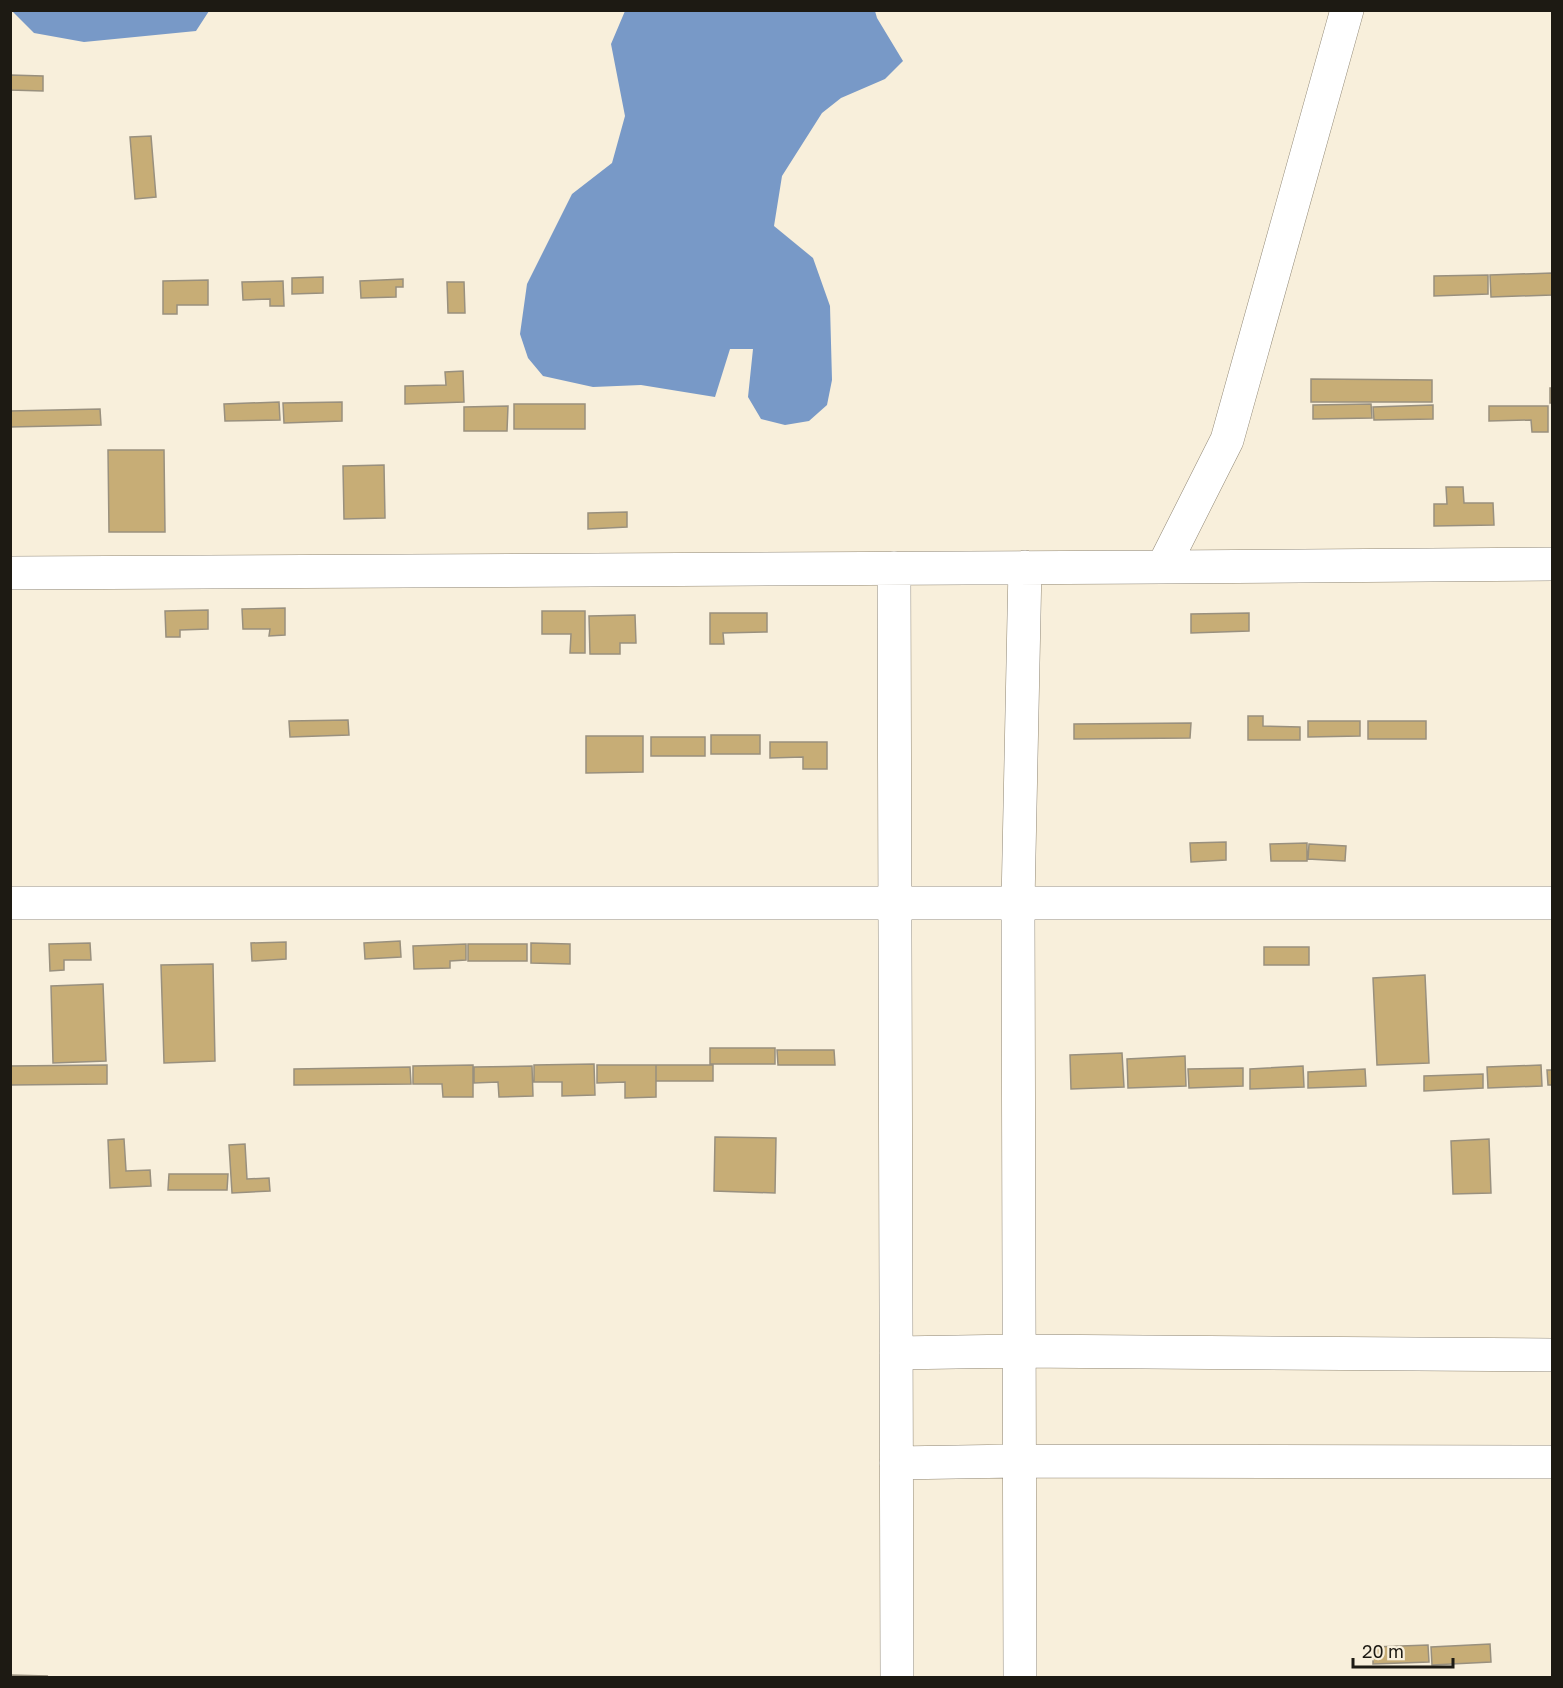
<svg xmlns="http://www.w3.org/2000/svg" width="1563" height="1688" font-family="'Golos Text',sans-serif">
	<rect width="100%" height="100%" fill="#f8efdb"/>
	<path fill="#7899c7" d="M12,11H209L196,31L84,42L34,33Z
		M625,11H875L877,18L903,61L885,79L841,98L822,113L782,176L774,226L813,258L830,306L832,380L827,405L809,421L785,425L761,419L748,397L753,349H730L715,397L641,385L593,387L543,376L528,358L520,334L527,284L572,194L612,163L625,116L611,44Z"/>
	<path fill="#c7ad76" stroke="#99907e" stroke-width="1.5" d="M10,75L43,76V91L10,90Z
		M151,136L156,197L135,199L130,137Z
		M1552,273V295L1491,297L1490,275Z
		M1488,275V294L1434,296V276Z
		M323,277V293L292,294V278Z
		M403,279V287H396V297L361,298L360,281Z
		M208,280V305H177V314H163V281Z
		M283,281L284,306H270V299L243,300L242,282Z
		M447,282H464L465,313H448Z
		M463,371L464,402L405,404V386L446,385L445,372Z
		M1311,379L1432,380V402H1311Z
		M1550,388H1552V403H1550Z
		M279,402L280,420L225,421L224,404Z
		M342,402V421L284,423L283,403Z
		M514,404H585V429H514Z
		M1371,404L1372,418L1313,419V405Z
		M1433,405V419L1374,420L1373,407Z
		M508,406L507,431H464V407Z
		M1489,406H1548V432H1532L1531,420L1489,421Z
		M100,409L101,425L10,427V411Z
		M108,450H164L165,532H109Z
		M384,465L385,518L344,519L343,466Z
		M1446,487H1463L1464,503H1493L1494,525L1434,526V504H1447Z
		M627,512V527L588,529V513Z
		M285,608V635L269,636L270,629H243L242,609Z
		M208,610V629L180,630V637H166L165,611Z
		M542,611H585V653H570L571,634H542Z
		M710,613H767V632L723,633L724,644H710Z
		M1249,613V631L1191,633V614Z
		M635,615L636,643H620V654H590L589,616Z
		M1248,716H1263V726L1300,727V740H1248Z
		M348,720L349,735L290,737L289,721Z
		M1308,721H1360V736L1308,737Z
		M1368,721H1426V739H1368Z
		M1191,723L1190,738L1074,739V724Z
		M711,735H760V754H711Z
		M586,736H643V772L586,773Z
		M651,737H705V756H651Z
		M770,742H827V769H803V757L770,758Z
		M1226,842V860L1191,862L1190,843Z
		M1307,843V861H1271L1270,844Z
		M1309,844L1346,846L1345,861L1308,859Z
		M400,941L401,957L365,959L364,943Z
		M286,942V959L252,961L251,943Z
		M90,943L91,960H64V970L50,971L49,944Z
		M531,943L570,944V964L531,963Z
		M466,944V960L450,961V968L414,969L413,946Z
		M468,944H527V961H468Z
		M1264,947H1309V965H1264Z
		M213,964L215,1061L164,1063L161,965Z
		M1425,975L1429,1063L1377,1065L1373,978Z
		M103,984L106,1061L53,1063L51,986Z
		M710,1048H775V1064H710Z
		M777,1050H834L835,1065H778Z
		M1122,1053L1124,1087L1071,1089L1070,1055Z
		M1185,1056L1186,1086L1128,1088L1127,1059Z
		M594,1064L595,1095L562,1096V1082H534V1065Z
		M107,1065V1084L10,1085V1066Z
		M473,1065V1097H443L442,1084H413V1066Z
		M597,1065H656V1097L625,1098V1082L597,1083Z
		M656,1065H713V1081H656Z
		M1541,1065L1542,1086L1488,1088L1487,1067Z
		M532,1066L533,1096L499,1097L498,1082L474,1083V1067Z
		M1303,1066L1304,1087L1250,1089V1069Z
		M410,1067L411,1084L294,1085V1069Z
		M1243,1068V1086L1189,1088L1188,1069Z
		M1365,1069L1366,1086L1308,1088V1072Z
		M1547,1070H1552V1085H1548Z
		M1483,1074V1088L1424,1091V1076Z
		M715,1137L776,1138L775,1193L714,1191Z
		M124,1139L126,1171L150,1170L151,1186L110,1188L108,1140Z
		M1489,1139L1491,1193L1453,1194L1451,1141Z
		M245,1144L247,1179L269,1178L270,1191L232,1193L229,1145Z
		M169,1174H228L227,1190H168Z
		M1490,1644L1491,1662L1432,1665L1431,1647Z
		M1428,1645L1429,1662L1373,1664V1647Z
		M10,1675L47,1676L46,1678H10Z"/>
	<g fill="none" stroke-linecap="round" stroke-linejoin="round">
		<defs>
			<path id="street" d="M1163,567L1552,564
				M894,568L897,1678
				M10,573L1163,567L1227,440L1347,10
				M10,903H1552
				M896,1353L1019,1351L1552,1355
				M896,1463L1019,1461L1552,1462
				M1020,1678L1018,903L1025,567"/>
		</defs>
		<use href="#street" stroke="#908775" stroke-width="34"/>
		<use href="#street" stroke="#fff" stroke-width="33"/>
	</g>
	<rect width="1563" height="1688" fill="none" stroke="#1d1a13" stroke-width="24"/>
	<path d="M1353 1658v9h100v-9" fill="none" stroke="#1d1a13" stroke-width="3"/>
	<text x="1362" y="1658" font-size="18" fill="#1d1a13" stroke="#f8efdb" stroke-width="4.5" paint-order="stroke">20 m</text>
</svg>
